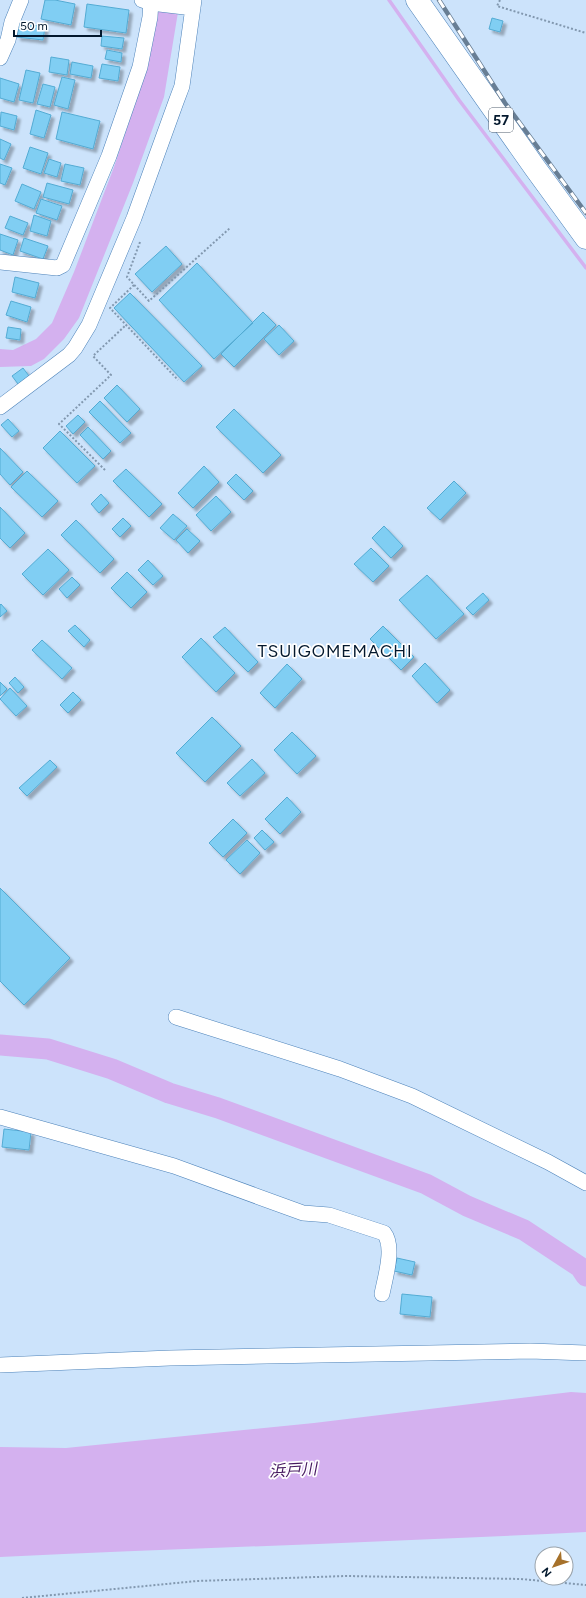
<svg xmlns="http://www.w3.org/2000/svg" width="586" height="1598" font-family="Figtree,'Noto Sans JP',sans-serif">
	<defs>
		<filter id="shadow"><feDropShadow dx="3.5" dy="3.5" stdDeviation="1" flood-color="#0004"/></filter>
	</defs>
	<rect width="100%" height="100%" fill="#cce3fb"/>
	<path fill="#d4b1ef" d="M158,0H180L164,97L133,183L79,318L64,339L44,359L31,366L0,367V349L13,350L36,339L52,323L74,272L114,167L144,77Z
		M571,1392L586,1393V1532C391,1542 195,1548 0,1557V1447L66,1448L314,1423Z"/>
	<g fill="none" stroke-linecap="round" stroke-linejoin="round">
		<path stroke="#d4b1ef" stroke-width="3.5" d="M389,0L459,100L586,268"/>
		<path stroke="#d4b1ef" stroke-width="21" d="M0,1045L48,1049L112,1069L169,1093L218,1108L426,1184L467,1206L524,1230L580,1267L586,1276"/>
	</g>
	<path fill="#80cef3" stroke="#53abd3" filter="url(#shadow)" d="M45,0H55L75,4L71,25L41,19Z
		M87,4L129,10L126,33L84,27Z
		M492,18L503,21L500,32L489,29Z
		M19,23L45,27L43,40L17,37Z
		M102,36L124,38L122,49L101,46Z
		M107,50L122,53L121,62L105,59Z
		M51,57L69,60L67,75L49,72Z
		M72,62L93,66L91,78L70,74Z
		M102,64L120,67L118,81L99,78Z
		M26,70L40,73L33,103L19,100Z
		M62,77L75,80L68,109L54,105Z
		M0,78L19,84L14,102L0,98Z
		M43,84L55,87L50,107L37,104Z
		M36,110L51,115L44,138L30,134Z
		M1,112L17,116L14,130L0,126Z
		M62,112L100,121L93,149L56,139Z
		M0,139L11,144L4,160L0,158Z
		M30,147L48,153L41,174L23,168Z
		M49,159L61,163L57,177L44,173Z
		M0,164L12,168L5,185L0,183Z
		M65,164L84,168L80,185L61,181Z
		M47,183L73,190L69,204L43,197Z
		M22,184L41,192L34,209L15,201Z
		M41,199L62,206L57,220L36,213Z
		M34,215L51,221L47,236L30,231Z
		M10,216L28,223L23,235L5,228Z
		M0,234L18,240L13,255L0,250Z
		M24,238L48,246L43,259L20,251Z
		M166,246L182,264L152,292L135,274Z
		M197,263L253,323L214,359L159,300Z
		M15,277L39,283L35,298L12,292Z
		M130,293L202,366L184,382L114,308Z
		M11,301L31,307L27,322L6,315Z
		M263,312L276,325L234,367L221,354Z
		M279,325L294,341L279,355L264,339Z
		M8,327L21,329L20,340L6,338Z
		M23,368L29,376L18,384L12,376Z
		M117,385L140,409L127,422L104,398Z
		M100,401L131,433L120,443L89,412Z
		M234,409L281,455L263,473L216,427Z
		M78,415L85,422L73,434L66,426Z
		M8,419L19,431L12,437L1,425Z
		M88,427L111,451L103,459L80,435Z
		M60,431L95,466L77,483L43,448Z
		M0,448L23,472L10,485L0,474Z
		M204,466L219,482L193,508L178,493Z
		M126,469L162,504L149,517L113,481Z
		M27,471L58,501L42,517L11,487Z
		M236,474L253,491L244,500L227,483Z
		M454,481L466,493L440,520L427,508Z
		M101,494L109,503L99,513L91,504Z
		M216,496L231,512L211,531L196,515Z
		M0,507L25,533L10,548L0,538Z
		M173,514L187,526L174,540L160,528Z
		M123,518L131,526L120,537L112,529Z
		M76,520L114,559L100,573L61,535Z
		M384,526L403,546L391,558L372,538Z
		M187,529L200,541L188,553L176,540Z
		M371,548L389,566L373,582L354,564Z
		M48,549L69,570L43,595L22,574Z
		M148,560L163,576L153,585L138,570Z
		M127,572L147,592L131,608L111,588Z
		M427,575L464,614L436,639L399,600Z
		M72,577L80,585L67,598L59,589Z
		M483,593L489,600L473,615L466,608Z
		M1,604L7,611L0,617V605Z
		M75,625L90,640L84,647L68,631Z
		M383,626L414,657L401,670L370,639Z
		M225,627L258,662L248,672L213,637Z
		M201,638L235,673L216,692L182,657Z
		M42,640L72,668L62,679L32,650Z
		M425,663L450,690L437,703L412,676Z
		M287,664L302,679L275,708L260,693Z
		M15,677L24,687L18,693L9,683Z
		M0,682L7,689L0,696Z
		M10,688L27,706L16,716L0,699Z
		M73,692L81,700L68,713L60,705Z
		M212,717L241,746L205,782L176,753Z
		M292,732L316,756L297,774L274,750Z
		M252,759L265,773L240,796L227,783Z
		M50,760L57,767L27,796L19,788Z
		M287,797L301,812L280,834L265,819Z
		M233,819L247,833L223,857L209,843Z
		M262,830L274,842L265,850L254,838Z
		M247,840L260,853L240,874L226,860Z
		M0,888L70,958L24,1005L0,981Z
		M4,1129L31,1132L29,1150L2,1147Z
		M397,1258L415,1262L412,1275L394,1271Z
		M402,1294L432,1297L430,1317L400,1314Z"/>
	<g fill="none" stroke-linecap="round" stroke-linejoin="round">
		<defs>
			<path id="minor" d="M142,0L151,3L193,8
				M0,58L8,40L12,22L21,0
				M0,262L57,268L63,265L109,156L140,67L150,17L151,0
				M0,407L69,355L75,348L89,325L134,218L176,102L182,86L194,0
				M176,1017L340,1069L412,1096L548,1162L586,1183
				M0,1117L174,1166L303,1213L329,1215L384,1233C395,1247 385,1278 382,1294
				M0,1365L170,1358L530,1351L586,1353"/>
			<path id="highway" d="M417,0L535,168L586,238"/>
		</defs>
		<use href="#minor" stroke="#4c82b9" stroke-width="16"/>
		<use href="#highway" stroke="#4c82b9" stroke-width="23"/>
		<path stroke="#8298af" stroke-width="2" stroke-dasharray="2 2" stroke-linecap="butt" d="M500,0L497,6L586,33
			M140,242L127,277L149,301L230,228
			M134,285L110,308L178,380
			M105,470L59,424L111,375L93,356L126,325
			M22,1598L197,1581L346,1576L521,1579L586,1585"/>
		<use href="#minor" stroke="#fff" stroke-width="15"/>
		<use href="#highway" stroke="#fff" stroke-width="22"/>
		<defs>
			<path id="rail" d="M439,0L505,103L586,213"/>
		</defs>
		<use href="#rail" stroke="#687e94" stroke-width="4.5"/>
		<use href="#rail" stroke="#fff" stroke-width="3" stroke-dasharray="9" stroke-linecap="butt"/>
	</g>
	<g text-anchor="middle" dominant-baseline="central" stroke-width="3.5" stroke-linejoin="round" paint-order="stroke">
		<rect fill="#fff" stroke="#4f5d6c" stroke-width="1" x="489" y="108" width="24" height="24" rx="3"/>
		<g font-size="14" font-weight="bold" fill="#03182d">
			<text x="501" y="120">57</text>
		</g>
		<g font-size="16" font-style="italic" fill="#461960" stroke="#fff">
			<text transform="translate(293 1470) rotate(-3)">浜戸川</text>
		</g>
		<g font-size="17" letter-spacing="1" fill="#03182d" stroke="#fff">
			<text x="335" y="651">TSUIGOMEMACHI</text>
		</g>
	</g>
	<g transform="translate(554 1566) rotate(230)"><circle r="19" fill="#ffffff" stroke="#9aa3ab"/>
	<path d="M0-3L7 15L0 10L-7 15Z" fill="#a6712a"/>
	<text y="-6" font-size="11" font-weight="bold" text-anchor="middle" fill="#03182d">N</text>
	</g>
	<path d="M14 30v6h87v-6" fill="none" stroke="#03182d" stroke-width="2"/>
	<text x="20" y="30" font-size="12" fill="#03182d" stroke="#ffffff" stroke-width="3" paint-order="stroke">50 m</text>
</svg>
